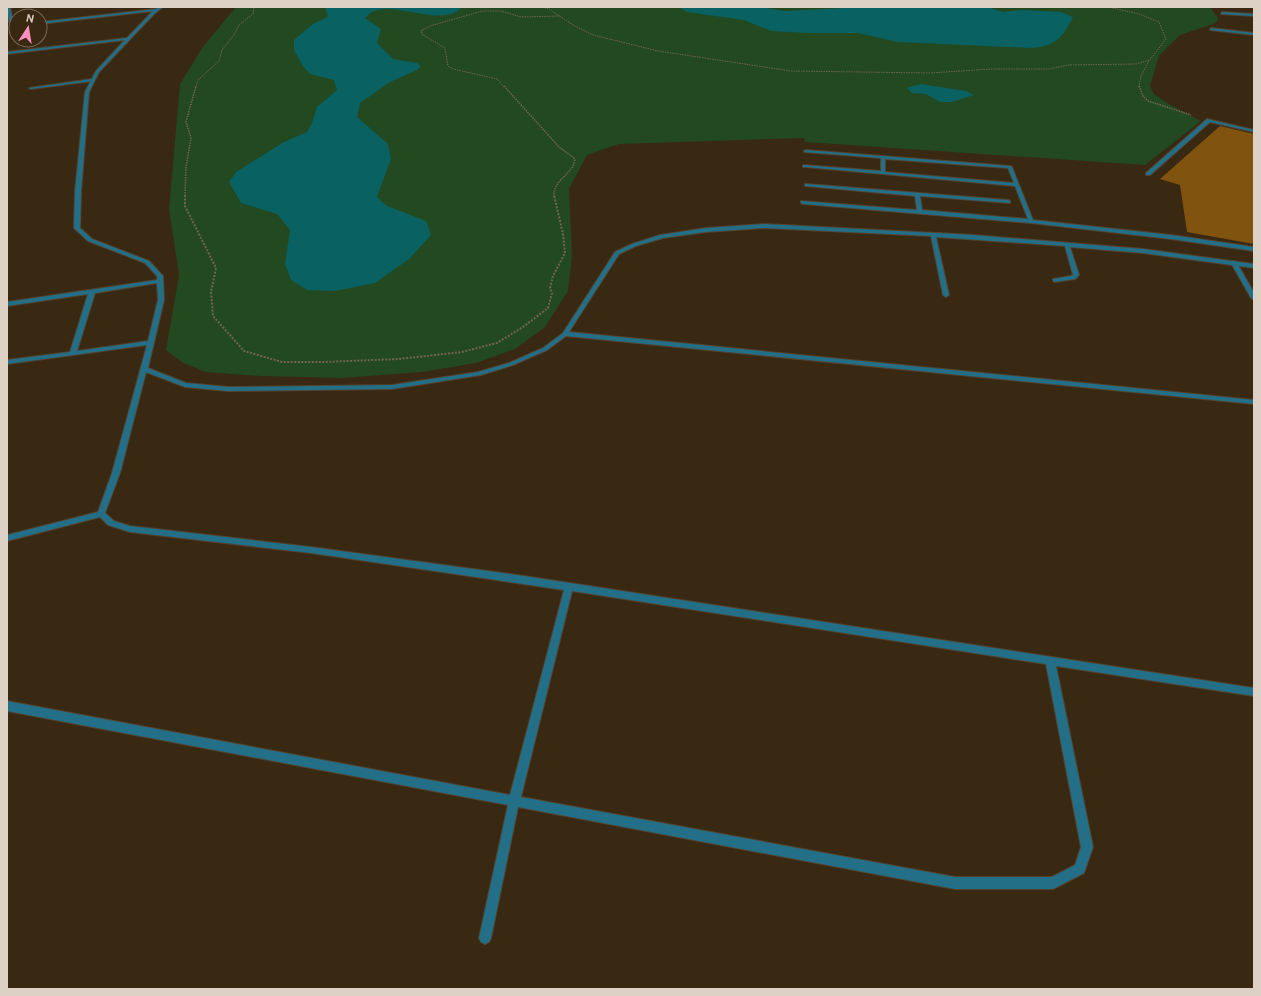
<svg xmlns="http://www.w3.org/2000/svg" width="1261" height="996" font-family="Cabin,sans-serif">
	<rect width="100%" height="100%" fill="#392812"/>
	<path fill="#22491f" d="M236,7H1210L1218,18L1216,23L1180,35L1159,56L1150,86L1154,94L1167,103L1201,121L1145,165L805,142L804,138L619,144L587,155L569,189L572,256L568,291L545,327L515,349L476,363L422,372L342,378L261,376L206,372L183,363L166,350L179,275L169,209L180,84L202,48Z"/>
	<path fill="#0a6161" d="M325,7H462C443,29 395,0 372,12C370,13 367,16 365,18L381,29L377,43L393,59L417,63L421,66L417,70L390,82L360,103L357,117L388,144L391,159L377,197L387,206L426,221L431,235L409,259L375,283L335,291L307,290L291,280L285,264L290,230L277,214L241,203L229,182L236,172L284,142L307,132L312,123L317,107L337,90L334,80L310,74L303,66L294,50V40L313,24L328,17Z
		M678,7H758L785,11L863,7H987L1003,12L1021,10L1061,12L1073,17C1063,38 1054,47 1030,48L898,42L858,33H809L771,31L744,20L687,12Z
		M920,84L966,91L974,95L952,102H940L926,94L912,93L907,88Z"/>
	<path fill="#80530f" d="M1220,126L1254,134V244L1187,232L1180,185L1160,179Z"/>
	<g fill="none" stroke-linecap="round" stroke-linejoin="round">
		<defs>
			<path id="service" d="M92,79L93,81L31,89L29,88Z
				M1207,119L1254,130V132L1210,122L1150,175H1146V173Z
				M806,150L1010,166L1012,167L1033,220L1171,235L1254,247V251L1171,239L1031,223L803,204L801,203V201L917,210L915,196L805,186V184H807L1008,200L1010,201V203L920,196L922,210L1028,219L1015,186L805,167H803V165L881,171V158L804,152V151ZM885,159L1008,168L1014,183L885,172Z
				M1234,261L1237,263L1254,293V300L1251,298L1231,263Z"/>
			<path id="minor" d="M7,7H10L13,22L16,24V26L9,22Z
				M159,7H163L154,14L99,72L89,92L81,192L80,228L92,239L149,261L163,276L164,300L148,368L186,383L228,387L392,385L478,372L509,363L543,348L563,333L615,252L632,244L660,235L706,228L765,224L974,235L1143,249L1254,264V268L1143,253L1070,247L1079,275L1075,279L1055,282L1053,281V279L1071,276L1073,275L1065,246L936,237L949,295L946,297L943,295L931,236L765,228L706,232L663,238L636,246L619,254L569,332L1254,400V404L566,336L547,350L513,365L481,375L392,389L228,391L185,387L146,372L120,473L105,513L114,521L130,526L311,547L524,576L1254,688V696L1056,666L1093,847L1084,873L1053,889H955L518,807L491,938L489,942L485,944L481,942L479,938L508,805L7,711V701L510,795L564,590L311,553L130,532L108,525L100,517L7,541V535L98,512L112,473L147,345L7,364V360L70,352L88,294L7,306V302L157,280V276L145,263L88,241L74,228L75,192L85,92L96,71L125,40L7,54V52L127,38L153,11L40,24V22L156,9ZM157,283L158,300L148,341L77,351L95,293ZM572,591L1046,664L1081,847L1075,865L1052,877H955L521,797Z
				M1222,12L1254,14V16L1221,14Z
				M1211,28L1254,33V35L1210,30Z"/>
		</defs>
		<use href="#service" stroke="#53432e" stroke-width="2"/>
		<use href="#minor" stroke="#53432e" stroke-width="2"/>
		<path stroke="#746552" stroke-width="1" stroke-dasharray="1.5 1" stroke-linecap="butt" d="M542,7L549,9L573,25L593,35L658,51L791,71L930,73L992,69H1049L1068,65L1136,64L1150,60L1166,39L1159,22L1139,14L1108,7
			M768,7H830
			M196,87L198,80L219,61L222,50L234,35L239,25L253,14L254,7
			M504,87L497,79L453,69L448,66L445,48L423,35L421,31L430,26L482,11H501L521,17L560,16
			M1139,87L1141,76L1149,61"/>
		<path stroke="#746552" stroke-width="1.5" stroke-dasharray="1.5 1" stroke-linecap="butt" d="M504,86L559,147L574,158L575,160C572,175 553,180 554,196
			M1139,86L1143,96L1148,101L1191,115
			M185,196L186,167L191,138L186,122L196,86"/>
		<path stroke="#746552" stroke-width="2" stroke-dasharray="2 1.5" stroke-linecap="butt" d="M185,195V206L216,268L211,292L213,316L244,351L282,362H324L399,359L462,352L497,343L523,327L548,308L552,293L550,288L553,276L565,253L563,234L554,195"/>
		<use href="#service" fill="#236f88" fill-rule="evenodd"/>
		<use href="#minor" fill="#236f88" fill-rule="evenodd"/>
	</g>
	<rect width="1261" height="996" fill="none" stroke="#dcd1c4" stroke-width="16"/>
	<g transform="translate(28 28) rotate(12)"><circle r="19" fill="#392812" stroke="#7a6c59"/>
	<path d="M0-3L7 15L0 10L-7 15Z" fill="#fe8ebd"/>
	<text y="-6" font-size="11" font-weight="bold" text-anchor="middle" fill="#dcd1c4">N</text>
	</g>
</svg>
